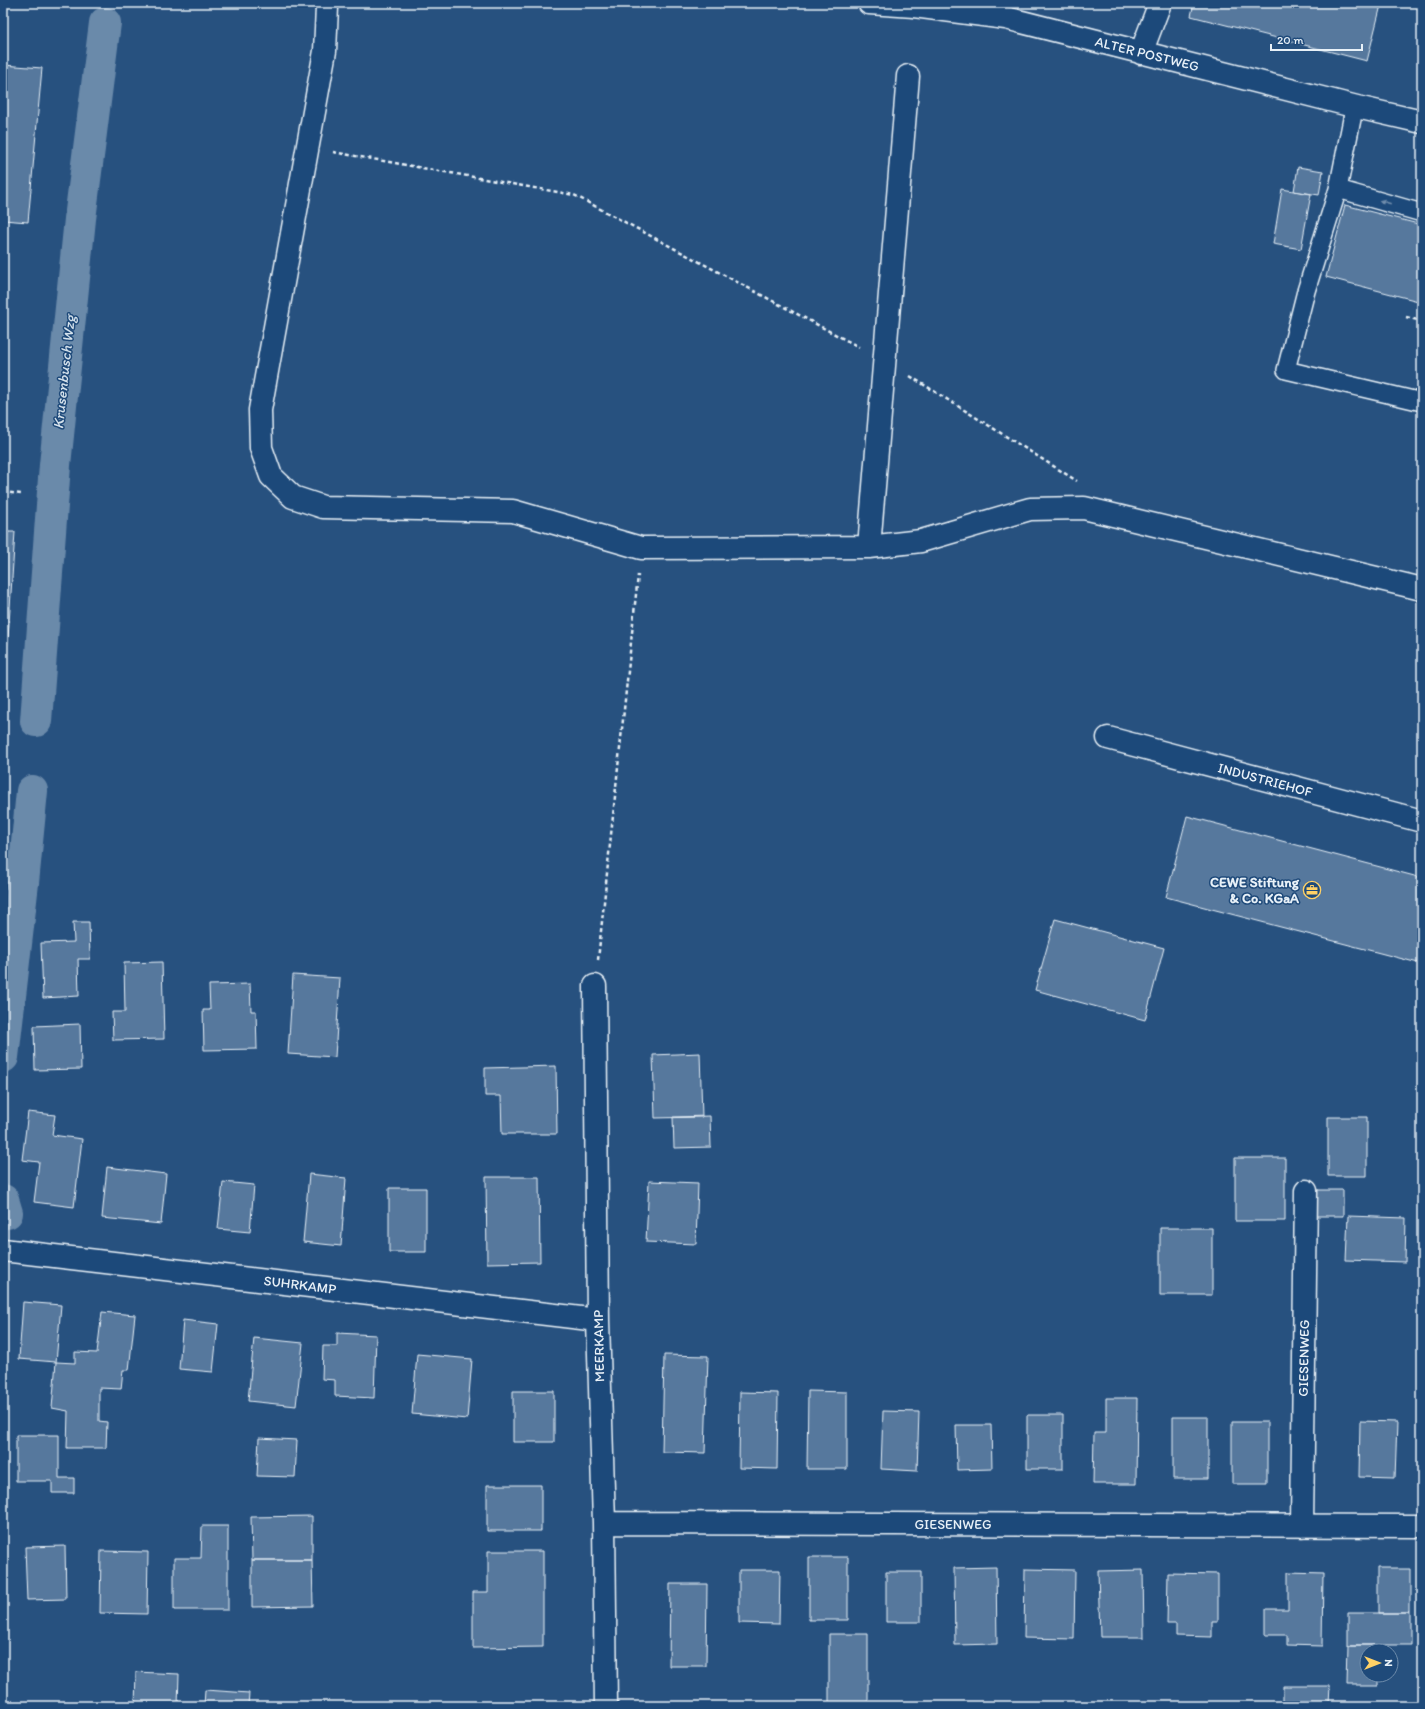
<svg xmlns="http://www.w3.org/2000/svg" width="1425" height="1709" font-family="Itim,sans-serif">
	<rect width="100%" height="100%" fill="#27517f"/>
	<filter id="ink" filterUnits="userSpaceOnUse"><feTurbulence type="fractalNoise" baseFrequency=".025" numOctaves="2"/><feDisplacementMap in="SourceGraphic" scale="8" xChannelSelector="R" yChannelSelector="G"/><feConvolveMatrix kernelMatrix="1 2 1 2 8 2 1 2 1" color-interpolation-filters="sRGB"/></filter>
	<g filter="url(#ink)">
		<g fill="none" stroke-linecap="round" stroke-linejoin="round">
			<path stroke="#9db3c9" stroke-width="9" d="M3,886L23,883"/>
			<path stroke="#6b8aaa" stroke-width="32" d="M36,721L55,465L80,219L105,23
				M3,1057L23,883L32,791
				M3,1200L7,1213"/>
		</g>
		<path fill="#57789d" stroke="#e8f1f8" d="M1194,3H1373L1381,5L1367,61L1191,16Z
			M3,65L42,68L28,222L3,220Z
			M1298,167L1323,171L1319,195L1294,191Z
			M1282,189L1311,194L1301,249L1273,244Z
			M1345,205L1422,225V302L1326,277Z
			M3,532H15L7,654H3Z
			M1187,816L1422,878V964L1166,897Z
			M1055,919L1164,948L1145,1020L1035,990Z
			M73,922H89L90,959H78L79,996L43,998L41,943L74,942Z
			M162,962L164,1039L113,1040L112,1012H125L124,963Z
			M293,975L340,978L335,1057L288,1054Z
			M250,984L251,1011H256L257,1049L204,1050L203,1010H210L209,985Z
			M80,1024L81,1069L35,1070L34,1026Z
			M700,1053L702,1117L655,1118L653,1055Z
			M556,1066L557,1134H502L501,1096H485V1068Z
			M28,1112L55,1115L52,1135L82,1139L74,1207L34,1202L39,1162L22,1160Z
			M710,1116L711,1147L674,1148L673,1117Z
			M1328,1117H1367V1176H1328Z
			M1235,1158H1285V1221H1235Z
			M107,1167L166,1174L161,1224L102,1218Z
			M309,1174L346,1178L341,1246L303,1242Z
			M486,1177H539L540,1262L487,1263Z
			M649,1181L698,1183L696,1244L646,1242Z
			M223,1182L254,1185L250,1232L218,1229Z
			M389,1188H426V1252H389Z
			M1316,1190H1343V1216H1316Z
			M1348,1216L1406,1218L1405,1262L1346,1260Z
			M1160,1228H1212V1295H1160Z
			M23,1302L61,1305L56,1362L19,1359Z
			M102,1312L135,1315L129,1370H123L121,1389L99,1388V1421L107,1422L106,1448H67L68,1411L52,1408L56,1362L75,1363V1352L97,1353Z
			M183,1320L218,1324L213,1372L179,1369Z
			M337,1333L376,1335L374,1398L335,1396V1380L322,1379L323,1346H337Z
			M254,1338L303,1343L296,1406L248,1401Z
			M417,1354L472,1359L467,1419L412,1414Z
			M664,1355L708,1356L705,1453L662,1452Z
			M513,1391H554V1442H513Z
			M808,1391L847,1392V1469H807Z
			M740,1392L778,1393L777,1469L739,1468Z
			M1106,1398H1137L1136,1484H1093L1094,1433H1106Z
			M883,1411L919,1412L917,1471L881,1469Z
			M1027,1415H1063V1469H1027Z
			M1173,1417H1208V1479H1173Z
			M1360,1421L1397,1422L1395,1478L1359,1477Z
			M1232,1422H1267V1484H1232Z
			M956,1425H991L992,1469L957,1470Z
			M16,1435H59V1478H74V1493H52V1481H16Z
			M259,1438L297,1440L295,1477L257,1476Z
			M487,1485H541V1531H487Z
			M312,1516V1560H252L251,1517Z
			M202,1526H228V1610H174V1558H201Z
			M65,1546L66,1599L27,1600L25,1547Z
			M101,1551L148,1552L147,1614L100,1613Z
			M488,1551H543V1647L473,1648V1592H488Z
			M809,1557H848V1620H809Z
			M252,1560H312L313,1606L252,1607Z
			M996,1567L997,1644L955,1645L954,1568Z
			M1377,1568H1411V1613H1377Z
			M1025,1569L1075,1570L1074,1639L1024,1638Z
			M739,1570H780L779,1624L739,1623Z
			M1143,1570L1144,1637H1100L1098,1571Z
			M886,1572H921V1622H886Z
			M1288,1572L1323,1573L1322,1646L1286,1645V1635H1266V1609H1288Z
			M1168,1573L1218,1574V1621H1212V1637L1176,1636V1624H1167Z
			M670,1584H707L706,1666H669Z
			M1348,1613H1411V1645H1348Z
			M829,1634H868V1706H829Z
			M1348,1645H1377V1651H1367V1675H1377V1685H1347Z
			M136,1672L179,1674L178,1706H135Z
			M1283,1686H1328L1327,1706H1283Z
			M205,1690L249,1693L248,1706H204Z"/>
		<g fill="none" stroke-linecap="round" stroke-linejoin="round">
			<defs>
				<path id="lane" d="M1357,107L1353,114L1338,189L1306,291L1286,370L1422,402
					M1338,189L1422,213"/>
				<path id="street" d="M869,3L914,6L1006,18L1357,107L1422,122
					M327,7L325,51L260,410L261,448L271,476L293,497L323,507L513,511L641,548L869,547L921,541L1030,509L1084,508L1422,589
					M1141,53L1160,3
					M869,547L908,76
					M1108,738L1422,821
					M595,986L598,1320L604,1523L606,1706
					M3,1250L598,1320
					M604,1523L1422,1526
					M1302,1526L1306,1191"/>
			</defs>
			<use href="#lane" stroke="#e8f1f8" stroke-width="20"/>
			<use href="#street" stroke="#e8f1f8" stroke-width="25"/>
			<path stroke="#e8f1f8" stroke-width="2.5" stroke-dasharray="4 3" stroke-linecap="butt" d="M333,152L574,195L859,347
				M1406,317L1422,321
				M910,376L1077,481
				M3,492L21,494
				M598,960L638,575"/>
			<use href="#lane" stroke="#1f4a7a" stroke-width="17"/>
			<use href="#street" stroke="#1f4a7a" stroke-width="22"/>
		</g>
		<defs><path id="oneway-solid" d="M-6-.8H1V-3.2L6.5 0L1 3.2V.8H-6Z"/></defs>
		<use fill="#6f8dac" href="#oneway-solid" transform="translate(1385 202) rotate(-164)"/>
	</g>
	<defs>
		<symbol id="office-ring" viewBox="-11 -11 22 22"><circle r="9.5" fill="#1f4a7a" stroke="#ffd166" stroke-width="1.5"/><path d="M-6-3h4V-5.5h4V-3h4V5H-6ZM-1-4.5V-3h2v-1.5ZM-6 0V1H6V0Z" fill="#ffd166"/></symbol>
	</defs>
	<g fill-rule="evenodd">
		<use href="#office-ring" x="1302" y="880" width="20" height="20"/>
	</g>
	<g text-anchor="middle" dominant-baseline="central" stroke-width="3" stroke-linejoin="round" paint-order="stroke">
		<g font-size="14" fill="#e8f1f8" stroke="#1f4a7a">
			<text transform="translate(1147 54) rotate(14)">ALTER POSTWEG</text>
			<text transform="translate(1265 780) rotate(15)">INDUSTRIEHOF</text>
			<text transform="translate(300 1285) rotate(7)">SUHRKAMP</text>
			<text transform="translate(599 1346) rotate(-91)">MEERKAMP</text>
			<text transform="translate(1304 1358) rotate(-89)">GIESENWEG</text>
			<text x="953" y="1524">GIESENWEG</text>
		</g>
		<g font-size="14" font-weight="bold" fill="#e8f1f8" stroke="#1f4a7a" text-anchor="end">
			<text x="1299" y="882">CEWE Stiftung<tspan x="1299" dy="16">&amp; Co. KGaA</tspan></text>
		</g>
		<g font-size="15" font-style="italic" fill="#d5e2ec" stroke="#1f4a7a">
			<text transform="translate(64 372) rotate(-84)">Krusenbusch Wzg</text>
		</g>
	</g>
	<rect width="1425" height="1709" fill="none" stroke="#1f4a7a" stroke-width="16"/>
	<rect x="8" y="8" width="1409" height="1693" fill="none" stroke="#e8f1f8" stroke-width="1.5" filter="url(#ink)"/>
	<g transform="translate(1379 1663) rotate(90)"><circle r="19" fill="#1f4a7a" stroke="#6f8dac"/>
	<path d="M0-3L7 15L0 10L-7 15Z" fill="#ffd166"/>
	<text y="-6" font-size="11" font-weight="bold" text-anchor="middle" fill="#e8f1f8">N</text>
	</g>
	<path d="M1271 44v6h91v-6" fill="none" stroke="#e8f1f8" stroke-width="2"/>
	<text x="1277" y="44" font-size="12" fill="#e8f1f8" stroke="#1f4a7a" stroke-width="3" paint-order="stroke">20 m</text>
</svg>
